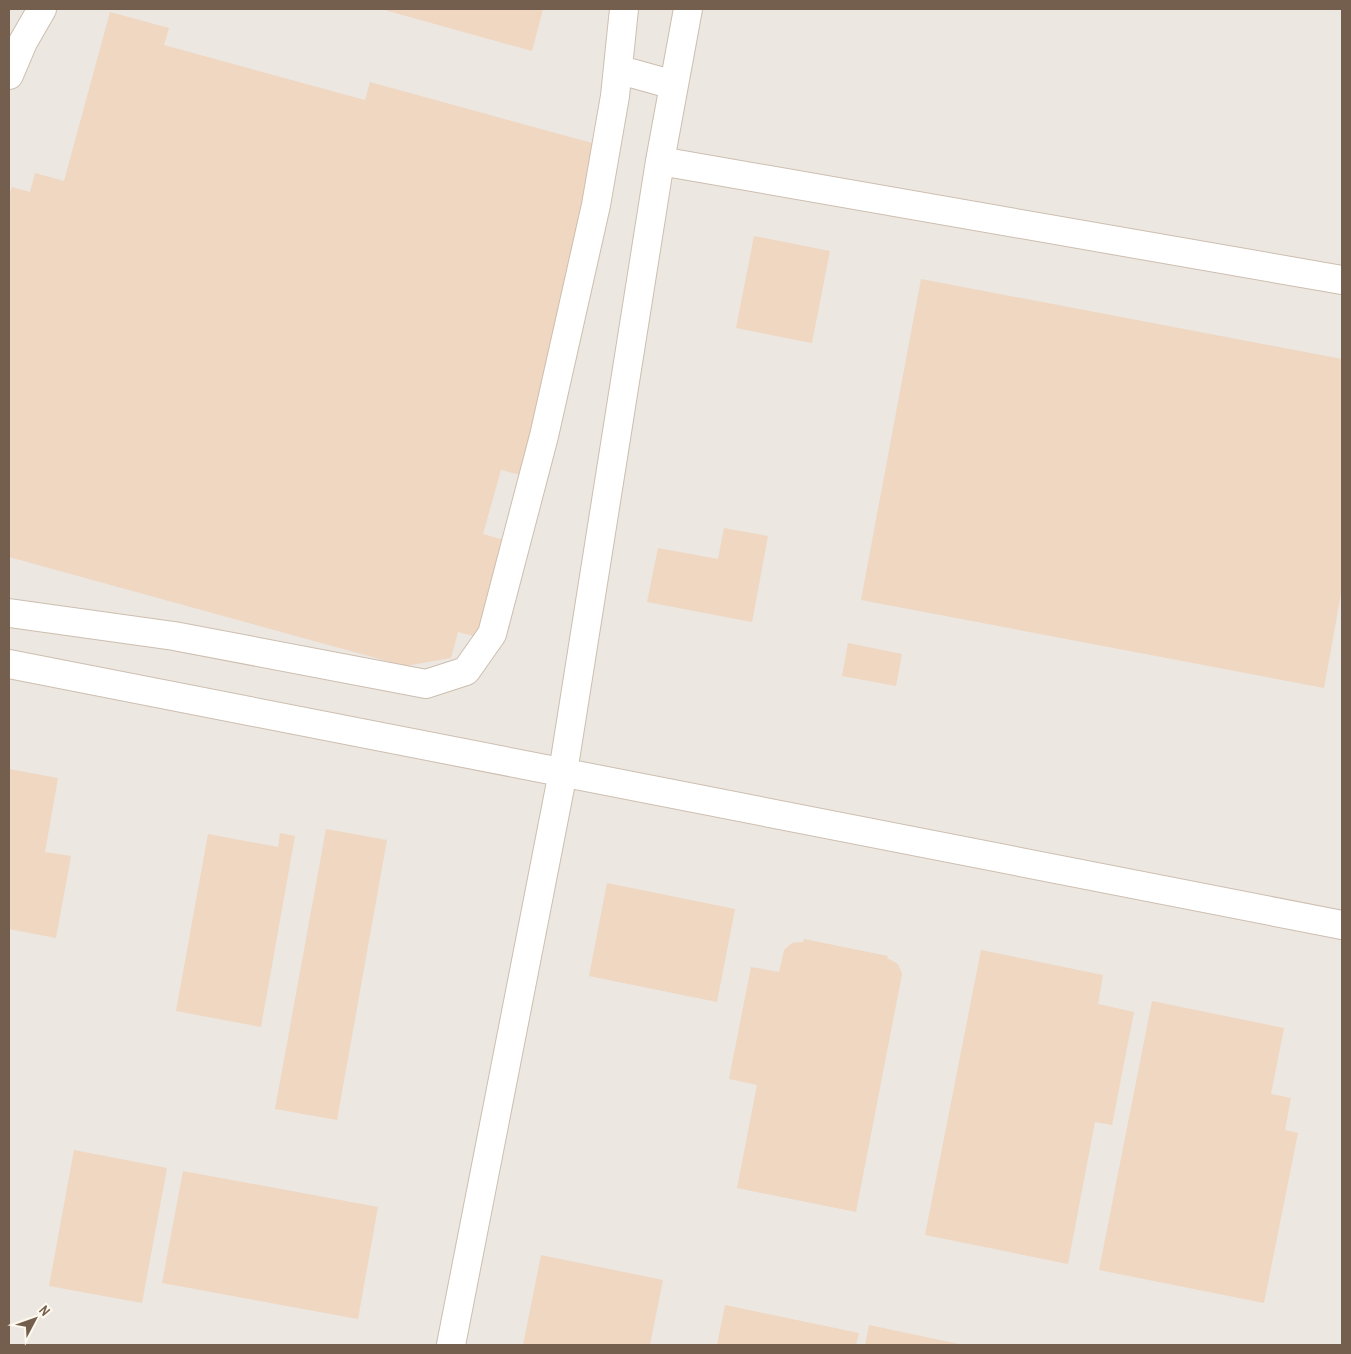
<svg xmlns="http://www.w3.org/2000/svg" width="1351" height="1354" font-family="'Archivo Narrow',sans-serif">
	<rect width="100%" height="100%" fill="#fbf5e8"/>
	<path fill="#ece7e1" d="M9,9H1342V1345H9Z"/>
	<path fill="#efd7c1" d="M381,9H543L532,51Z
		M110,12L169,28L164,45L365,100L370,82L603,146L521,475L501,470L483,534L504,540L477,637L458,632L451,658L405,666L9,557V195L12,187L30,192L35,173L64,181Z
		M754,236L830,251L812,343L736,328Z
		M921,279L1342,359V588L1324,688L861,600Z
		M724,528L768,536L752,622L647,602L658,548L718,559Z
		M848,643L902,654L896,686L842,676Z
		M9,769L58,778L45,852L71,856L56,938L9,929Z
		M326,829L387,840L337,1120L275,1109Z
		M280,833L295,836L261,1027L176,1011L208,834L278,847Z
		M607,883L735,909L717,1002L589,976Z
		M804,939L888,956L887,958L898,964L902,974L856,1212L737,1188L757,1085L729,1079L751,967L779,972L784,950L792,943L803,942Z
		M981,950L1103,975L1098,1004L1134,1012L1112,1125L1095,1122L1068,1264L925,1235Z
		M1152,1001L1284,1028L1271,1094L1291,1098L1285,1130L1298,1133L1264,1303L1099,1270Z
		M74,1150L167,1168L142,1303L49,1286Z
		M183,1171L378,1207L358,1319L162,1283Z
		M541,1255L663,1280L650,1345H523Z
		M725,1305L859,1333L856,1345H717Z
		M869,1325L959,1344V1345H865Z"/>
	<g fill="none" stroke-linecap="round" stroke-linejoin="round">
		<defs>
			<path id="minor" d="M618,74L631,73L674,85
				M9,75L23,42L42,9
				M660,161L1342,280
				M9,613L174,636L426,684L466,671L492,634L544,436L596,205L615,96L624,9
				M9,664L1342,925
				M451,1345L563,772L660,161L688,9"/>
		</defs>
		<use href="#minor" stroke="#cdbeaf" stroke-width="30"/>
		<use href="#minor" stroke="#fff" stroke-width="28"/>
	</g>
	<rect width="1351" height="1354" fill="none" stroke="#745e4d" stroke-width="20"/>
	<g transform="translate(35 1319) rotate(49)" stroke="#fef9ee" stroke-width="4" paint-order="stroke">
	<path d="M0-4L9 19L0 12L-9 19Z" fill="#745e4d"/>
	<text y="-8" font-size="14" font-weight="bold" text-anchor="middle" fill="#745e4d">N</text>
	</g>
</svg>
